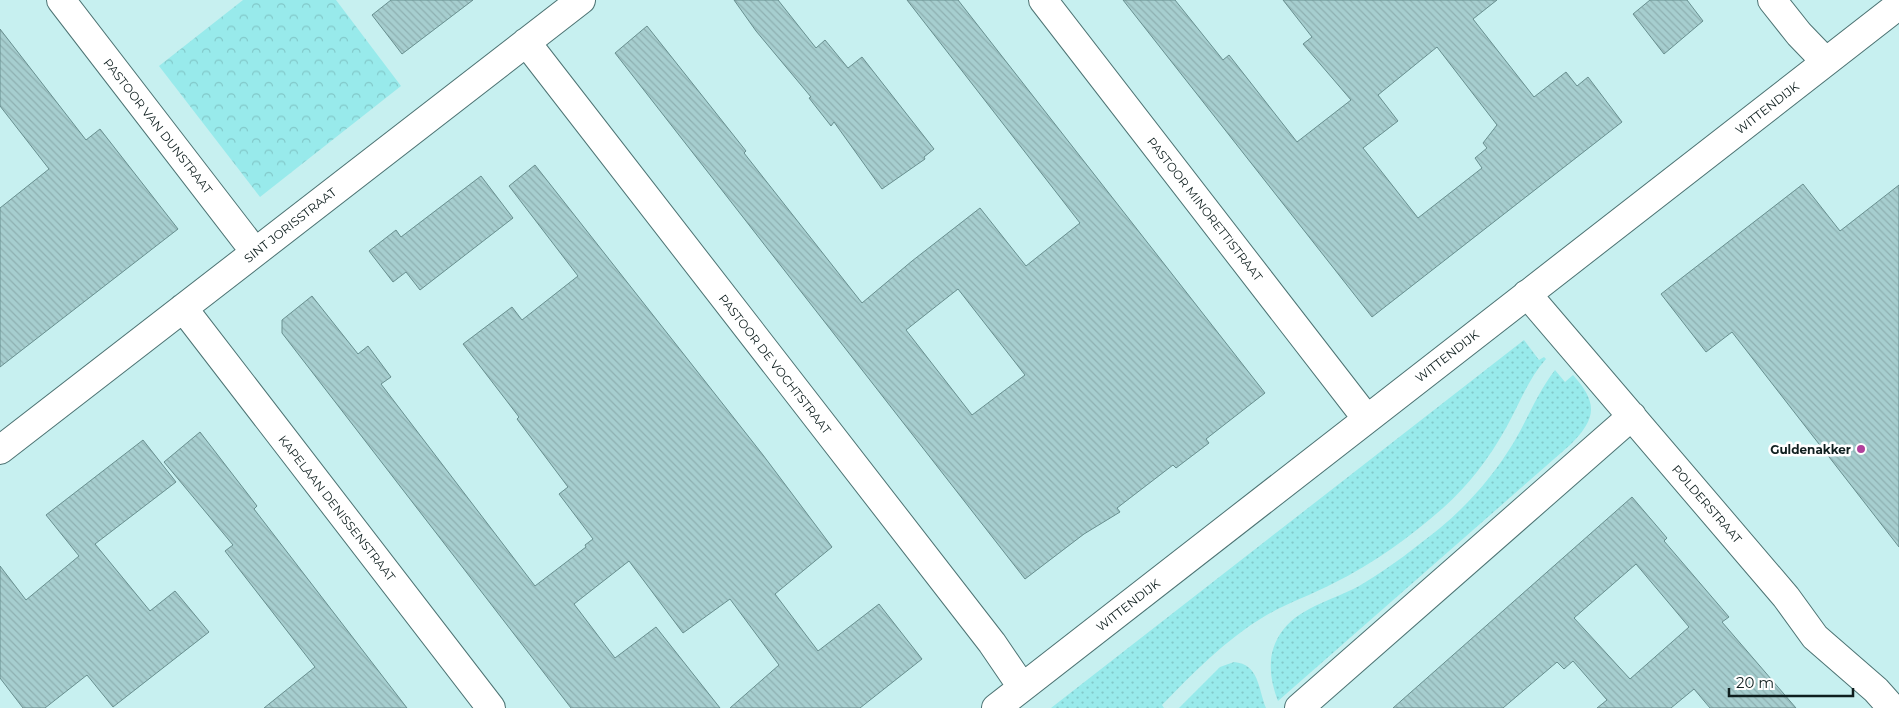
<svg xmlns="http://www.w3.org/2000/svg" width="1899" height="708" font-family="Montserrat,sans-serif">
	<defs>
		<pattern id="grass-dots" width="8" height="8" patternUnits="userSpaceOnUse" patternTransform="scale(1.25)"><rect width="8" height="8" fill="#98eaeb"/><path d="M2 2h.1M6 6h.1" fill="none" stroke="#82c8c9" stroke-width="1.8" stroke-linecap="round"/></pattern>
		<pattern id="park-crowns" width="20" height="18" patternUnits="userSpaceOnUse" patternTransform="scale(1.25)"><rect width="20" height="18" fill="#98eaeb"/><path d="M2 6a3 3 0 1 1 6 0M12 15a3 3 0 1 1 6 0" fill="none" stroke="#82c8c9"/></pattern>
		<pattern id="building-back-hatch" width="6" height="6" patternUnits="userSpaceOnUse" patternTransform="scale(1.25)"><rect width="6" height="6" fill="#a6cecf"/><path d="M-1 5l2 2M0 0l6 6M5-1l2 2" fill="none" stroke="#8eb0b1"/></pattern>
	</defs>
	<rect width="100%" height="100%" fill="#c7f0f0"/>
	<path fill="url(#grass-dots)" d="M1524,340L1539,360L1544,357L1546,359C1528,379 1519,405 1506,428C1490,457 1468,486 1443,508C1410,537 1373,564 1334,583C1311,595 1287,603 1265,616C1225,640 1194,672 1162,705L1164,708H1051Z
		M1555,370L1565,382L1573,375C1598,403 1597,418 1570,445L1278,701C1269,677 1266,652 1283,630C1301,606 1338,599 1364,583C1391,567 1416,547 1440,528C1470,503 1494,475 1514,442C1528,418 1538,392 1555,370Z
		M1234,662C1259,664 1258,688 1266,708H1179L1220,667Z"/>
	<path fill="url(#park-crowns)" d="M243,0H336L401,86L260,197L159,66Z"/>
	<path fill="url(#building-back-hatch)" stroke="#688f8f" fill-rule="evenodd" d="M391,0H473L402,54L372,15Z
		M734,0H778L816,48L825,40L848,68L862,57L934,149L924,157L925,159L882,189L834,122L831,126L809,98L811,97L756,31Z
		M907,0H958L1265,393L1206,439L1209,443L1176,468L1173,465L1117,508L1120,512L1084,534L1025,579L615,53L647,26L746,151L744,153L862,303L912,261L980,208L1026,266L1080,223ZM958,289L1025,375L972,415L906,330Z
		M1123,0H1175L1223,60L1229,55L1297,142L1351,100L1303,44L1312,37L1283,0H1497L1473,19L1534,97L1566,72L1577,86L1588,77L1622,122L1372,317ZM1437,47L1497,125L1483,143L1487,148L1475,158L1482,168L1418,218L1363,148L1398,121L1378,95Z
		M1650,0H1687L1703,21L1664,54L1633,14Z
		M0,29L86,140L100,129L178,229L0,367V208L49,169L0,106Z
		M535,165L763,455L832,547L775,594L818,651L879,604L922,659L860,708H730L779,665L730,599L683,633L629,561L574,604L615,658L656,627L720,708H571L282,333V320L312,296L358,354L368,346L391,377L381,384L535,586L586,547L585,545L593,539L559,494L568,487L517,419L519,417L463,344L512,307L522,320L578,276L509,186Z
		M481,176L513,218L420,290L406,272L393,282L369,251L396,230L401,237Z
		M1803,184L1840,231L1899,185V547L1732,332L1706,352L1661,294Z
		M200,432L257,506L254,509L407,708H264L315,667L225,551L233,545L164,462Z
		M143,440L176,482L95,544L150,611L175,591L209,632L113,707L87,675L45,708H23L0,678V566L26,600L79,556L46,515Z
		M1632,497L1667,538L1664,541L1729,617L1722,622L1796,708H1710L1694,689L1671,708H1597L1607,700L1573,661L1564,669L1557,662L1503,708H1393ZM1636,564L1689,627L1630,679L1574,618Z"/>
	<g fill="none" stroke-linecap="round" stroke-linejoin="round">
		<defs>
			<path id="minor" d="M61,0L255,252
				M1043,0L1367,419
				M1772,0L1799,34L1826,62
				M526,42L992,643L1022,687
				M1527,294L1786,597L1815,637L1876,690L1892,708
				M183,308L491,708
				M0,450L581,0
				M996,708L1899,5
				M1299,708L1632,416"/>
		</defs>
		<use href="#minor" stroke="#4d7373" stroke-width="30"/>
		<use href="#minor" stroke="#fff" stroke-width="28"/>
	</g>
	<circle fill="#b1409c" stroke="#fff" stroke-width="2" cx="1861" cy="449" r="5"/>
	<g text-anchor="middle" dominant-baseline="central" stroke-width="5" stroke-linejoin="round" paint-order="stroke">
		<g font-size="12" fill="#0f1f1f" stroke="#fff">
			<text transform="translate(1767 108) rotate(-38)">WITTENDIJK</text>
			<text transform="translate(158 126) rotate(52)">PASTOOR VAN DUNSTRAAT</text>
			<text transform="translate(1205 209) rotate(52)">PASTOOR MINORETTISTRAAT</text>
			<text transform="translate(290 225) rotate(-38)">SINT JORISSTRAAT</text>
			<text transform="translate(1447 356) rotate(-38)">WITTENDIJK</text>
			<text transform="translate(775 364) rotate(52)">PASTOOR DE VOCHTSTRAAT</text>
			<text transform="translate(1707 504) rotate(49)">POLDERSTRAAT</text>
			<text transform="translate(337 508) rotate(52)">KAPELAAN DENISSENSTRAAT</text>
			<text transform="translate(1128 605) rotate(-38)">WITTENDIJK</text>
		</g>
		<g font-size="12" font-weight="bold" fill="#0f1f1f" stroke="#fff" text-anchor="end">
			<text x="1851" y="449">Guldenakker</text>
		</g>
	</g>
	<path d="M1729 688v8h124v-8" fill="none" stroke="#0f1f1f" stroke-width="2.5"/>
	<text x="1736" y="688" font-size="15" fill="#0f1f1f" stroke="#ffffff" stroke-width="4" paint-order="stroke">20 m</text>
</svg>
